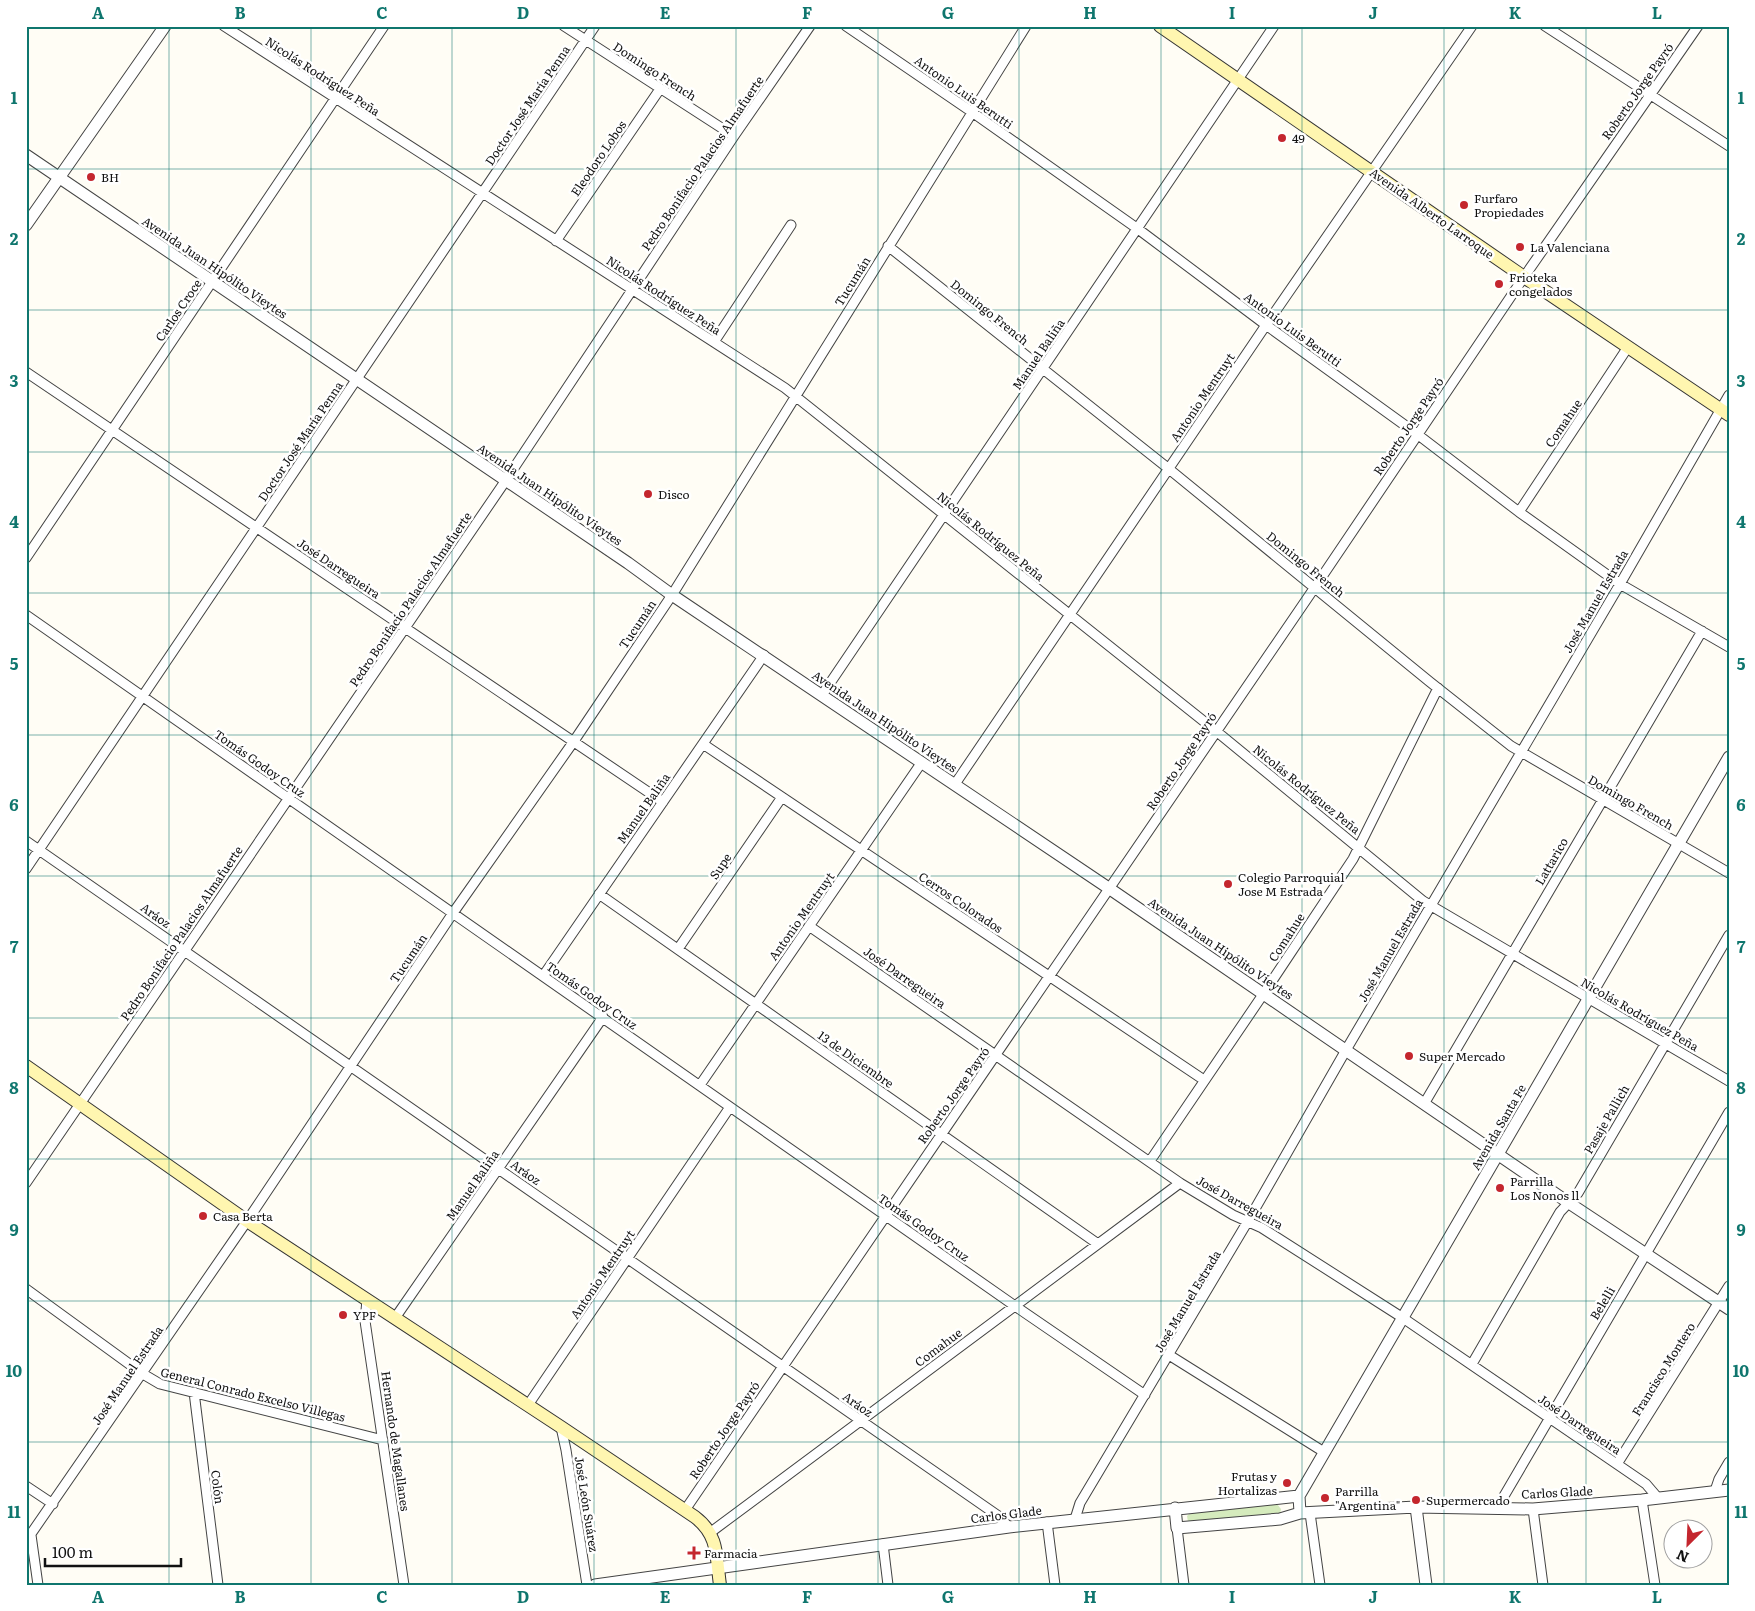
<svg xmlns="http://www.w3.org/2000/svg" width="1755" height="1611" font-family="Literata,serif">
	<rect width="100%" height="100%" fill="#fffdf5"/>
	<path fill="#d5ebbd" d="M1277,1504L1281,1509L1280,1515L1188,1522L1187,1516L1190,1513Z"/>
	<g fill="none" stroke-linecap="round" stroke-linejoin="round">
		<defs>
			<path id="minor" d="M224,26L785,388L1216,731L1423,901L1729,1081
				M564,26L734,136
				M846,26L972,112L1138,229L1266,325L1417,434L1519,512L1620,584L1729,647
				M1545,26L1729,146
				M556,241L660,89
				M888,246L1169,469L1430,682L1511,746L1729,873
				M714,342L791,225
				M26,372L663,802
				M1519,512L1628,347
				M26,558L384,26
				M26,615L1015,1306L1145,1395
				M822,695L1274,26
				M703,744L1204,1080
				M955,784L1266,325L1472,26
				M26,841L997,1515L1009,1527
				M26,869L595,26
				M599,894L1098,1244
				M809,926L1180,1183L1233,1215L1262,1228L1403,1318L1646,1484L1658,1498
				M678,949L782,797
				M543,976L764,655
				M700,1085L922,762
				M1424,1104L1702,631
				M1150,1161L1264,993L1353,859L1438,688
				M26,1183L506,480L734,136L810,26
				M26,1289L143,1374L160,1384L383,1440
				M367,1300L365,1321L404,1585
				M395,1318L603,1017
				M1169,1355L1324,1452
				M1472,1364L1560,1212L1578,1193L1729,935
				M194,1392L218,1585
				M528,1405L730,1107
				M561,1427L566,1450L587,1585
				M1617,1464L1729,1286
				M26,1486L53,1504
				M1715,1491L1719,1479L1729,1462
				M1642,1500L1655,1585
				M1497,1508L1729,1112
				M1533,1509L1543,1585
				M685,1510L1315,587L1524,277L1698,26
				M1310,1513L1320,1585
				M1075,1519L1080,1503L1248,1221L1346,1050L1620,584L1729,395
				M1047,1522L1055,1585
				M1177,1528L1184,1585
				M711,1532L1180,1183
				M31,1535L38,1585
				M26,1541L247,1221L453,913L574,741L672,595L1026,26
				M883,1544L888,1585"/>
			<path id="tertiary" d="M26,155L628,563L672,595L1110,889L1569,1203L1729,1309
				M26,225L165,26
				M1416,1507L1426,1585
				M1175,1508L1177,1528L1280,1519L1300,1513L1416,1507L1533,1509L1642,1500L1729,1490
				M1300,1513L1299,1496L1729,757
				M595,1585L1009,1527L1299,1496"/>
			<path id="secondary" d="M1160,26L1524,277L1729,415
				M26,1066L247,1221L561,1427L695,1517C719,1535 716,1557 720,1585"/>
		</defs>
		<use href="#minor" stroke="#444" stroke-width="11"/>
		<use href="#tertiary" stroke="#444" stroke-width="13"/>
		<use href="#secondary" stroke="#333" stroke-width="14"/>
		<use href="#minor" stroke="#fff" stroke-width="9"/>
		<use href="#tertiary" stroke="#fff" stroke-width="11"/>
		<use href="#secondary" stroke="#fff6b0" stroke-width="12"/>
	</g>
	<path fill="none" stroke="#0f766e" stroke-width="1" stroke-opacity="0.55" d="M169,26V1585M311,26V1585M452,26V1585M594,26V1585M736,26V1585M878,26V1585M1019,26V1585M1161,26V1585M1302,26V1585M1444,26V1585M1586,26V1585M26,169H1729M26,310H1729M26,452H1729M26,593H1729M26,735H1729M26,876H1729M26,1018H1729M26,1159H1729M26,1301H1729M26,1442H1729"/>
	<g fill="#c4262e" stroke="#fff" stroke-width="2">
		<circle cx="1282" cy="138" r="5"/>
		<circle cx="91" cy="177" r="5"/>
		<circle cx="1464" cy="205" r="5"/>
		<circle cx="1520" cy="247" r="5"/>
		<circle cx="1499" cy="284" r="5"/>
		<circle cx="648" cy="494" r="5"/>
		<circle cx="1228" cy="884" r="5"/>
		<circle cx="1409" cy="1056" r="5"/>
		<circle cx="1500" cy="1188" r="5"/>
		<circle cx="203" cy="1216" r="5"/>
		<circle cx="343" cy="1315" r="5"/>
		<circle cx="1287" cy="1483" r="5"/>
		<circle cx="1325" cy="1498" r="5"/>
		<circle cx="1416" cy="1500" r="5"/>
		<path d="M691.5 1545.5h5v5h5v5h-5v5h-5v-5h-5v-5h5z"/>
	</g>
	<g text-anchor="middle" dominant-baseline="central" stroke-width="5" stroke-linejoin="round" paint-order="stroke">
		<g font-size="12" fill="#111" stroke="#fff">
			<text transform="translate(655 71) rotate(33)">Domingo French</text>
			<text transform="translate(323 76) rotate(33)">Nicolás Rodríguez Peña</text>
			<text transform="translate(1637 91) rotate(-55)">Roberto Jorge Payró</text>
			<text transform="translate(964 92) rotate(35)">Antonio Luis Berutti</text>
			<text transform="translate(527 105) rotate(-56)">Doctor José María Penna</text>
			<text transform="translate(598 158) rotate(-56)">Eleodoro Lobos</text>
			<text transform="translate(702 163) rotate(-56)">Pedro Bonifacio Palacios Almafuerte</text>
			<text transform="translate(1432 213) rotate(35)">Avenida Alberto Larroque</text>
			<text transform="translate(215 267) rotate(34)">Avenida Juan Hipólito Vieytes</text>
			<text transform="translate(852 281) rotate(-58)">Tucumán</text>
			<text transform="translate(664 295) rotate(33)">Nicolás Rodríguez Peña</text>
			<text transform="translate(178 310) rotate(-56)">Carlos Croce</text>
			<text transform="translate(990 312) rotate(39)">Domingo French</text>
			<text transform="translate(1293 329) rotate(36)">Antonio Luis Berutti</text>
			<text transform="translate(1038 354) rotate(-56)">Manuel Baliña</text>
			<text transform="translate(1202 397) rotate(-56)">Antonio Mentruyt</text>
			<text transform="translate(1563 423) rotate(-56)">Comahue</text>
			<text transform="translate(1408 426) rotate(-56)">Roberto Jorge Payró</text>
			<text transform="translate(300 441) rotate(-56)">Doctor José María Penna</text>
			<text transform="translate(550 494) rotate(34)">Avenida Juan Hipólito Vieytes</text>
			<text transform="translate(991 536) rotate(39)">Nicolás Rodríguez Peña</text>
			<text transform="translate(1306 564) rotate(39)">Domingo French</text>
			<text transform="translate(339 568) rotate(34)">José Darregueira</text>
			<text transform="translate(410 599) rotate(-56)">Pedro Bonifacio Palacios Almafuerte</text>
			<text transform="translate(1595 601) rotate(-60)">José Manuel Estrada</text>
			<text transform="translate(637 624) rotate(-56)">Tucumán</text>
			<text transform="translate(885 721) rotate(34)">Avenida Juan Hipólito Vieytes</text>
			<text transform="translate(1181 761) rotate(-56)">Roberto Jorge Payró</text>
			<text transform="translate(260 763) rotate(35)">Tomás Godoy Cruz</text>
			<text transform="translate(1307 789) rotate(39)">Nicolás Rodríguez Peña</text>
			<text transform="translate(1631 802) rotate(30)">Domingo French</text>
			<text transform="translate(643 808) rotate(-55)">Manuel Baliña</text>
			<text transform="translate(1551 861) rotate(-60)">Lattarico</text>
			<text transform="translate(720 866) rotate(-56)">Supe</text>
			<text transform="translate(961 902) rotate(34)">Cerros Colorados</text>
			<text transform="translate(156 915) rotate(35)">Aráoz</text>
			<text transform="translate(801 916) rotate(-55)">Antonio Mentruyt</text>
			<text transform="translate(181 933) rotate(-56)">Pedro Bonifacio Palacios Almafuerte</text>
			<text transform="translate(1286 937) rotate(-57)">Comahue</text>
			<text transform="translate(1221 948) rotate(34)">Avenida Juan Hipólito Vieytes</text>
			<text transform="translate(1390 950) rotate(-60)">José Manuel Estrada</text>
			<text transform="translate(408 958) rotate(-56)">Tucumán</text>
			<text transform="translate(905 977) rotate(35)">José Darregueira</text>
			<text transform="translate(592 995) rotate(35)">Tomás Godoy Cruz</text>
			<text transform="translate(1640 1014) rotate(30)">Nicolás Rodríguez Peña</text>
			<text transform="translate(856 1059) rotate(35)">13 de Diciembre</text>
			<text transform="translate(953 1095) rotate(-55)">Roberto Jorge Payró</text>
			<text transform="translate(1606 1119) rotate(-60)">Pasaje Pallich</text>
			<text transform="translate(1498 1127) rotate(-60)">Avenida Santa Fe</text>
			<text transform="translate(526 1172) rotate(35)">Aráoz</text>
			<text transform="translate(472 1185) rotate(-55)">Manuel Baliña</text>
			<text transform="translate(1240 1202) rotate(29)">José Darregueira</text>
			<text transform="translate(924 1227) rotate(35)">Tomás Godoy Cruz</text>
			<text transform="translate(602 1274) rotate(-56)">Antonio Mentruyt</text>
			<text transform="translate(1187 1301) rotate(-59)">José Manuel Estrada</text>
			<text transform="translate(1602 1303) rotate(-59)">Belelli</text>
			<text transform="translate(938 1347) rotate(-37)">Comahue</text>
			<text transform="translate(1663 1369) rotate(-58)">Francisco Montero</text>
			<text transform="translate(127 1375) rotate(-56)">José Manuel Estrada</text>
			<text transform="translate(253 1394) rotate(14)">General Conrado Excelso Villegas</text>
			<text transform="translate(858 1404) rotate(35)">Aráoz</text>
			<text transform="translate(1580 1424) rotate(34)">José Darregueira</text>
			<text transform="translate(724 1430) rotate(-56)">Roberto Jorge Payró</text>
			<text transform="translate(396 1441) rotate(82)">Hernando de Magallanes</text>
			<text transform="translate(218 1487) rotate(83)">Colón</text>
			<text transform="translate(1557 1492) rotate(-3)">Carlos Glade</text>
			<text transform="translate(587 1504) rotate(81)">José León Suárez</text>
			<text transform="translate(1006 1514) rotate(-7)">Carlos Glade</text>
		</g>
		<g font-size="12" fill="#111" stroke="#fff" text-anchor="start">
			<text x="1292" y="138">49</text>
			<text x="101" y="177">BH</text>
			<text x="1474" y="198">Furfaro<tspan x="1474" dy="14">Propiedades</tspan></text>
			<text x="1530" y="247">La Valenciana</text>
			<text x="1509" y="277">Frioteka<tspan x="1509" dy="14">congelados</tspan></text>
			<text x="658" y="494">Disco</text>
			<text x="1238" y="877">Colegio Parroquial<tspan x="1238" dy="14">Jose M Estrada</tspan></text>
			<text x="1419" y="1056">Super Mercado</text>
			<text x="1510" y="1181">Parrilla<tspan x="1510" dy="14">Los Nonos ll</tspan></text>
			<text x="213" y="1216">Casa Berta</text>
			<text x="353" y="1315">YPF</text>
			<text x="1277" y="1476" text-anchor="end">Frutas y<tspan x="1277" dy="14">Hortalizas</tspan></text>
			<text x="1335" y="1491">Parrilla<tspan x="1335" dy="14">"Argentina"</tspan></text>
			<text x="1426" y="1500">Supermercado</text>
			<text x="704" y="1553">Farmacia</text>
		</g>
	</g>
	<rect width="1755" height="1611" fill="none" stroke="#ffffff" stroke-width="55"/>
	<g transform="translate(1688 1544) rotate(204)"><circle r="24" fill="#ffffff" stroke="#a0a0a0"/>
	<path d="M0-4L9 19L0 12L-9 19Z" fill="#c4262e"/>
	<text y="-8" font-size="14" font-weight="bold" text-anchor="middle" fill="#111111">N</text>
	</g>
	<path d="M45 1558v8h136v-8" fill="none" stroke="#111111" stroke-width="2.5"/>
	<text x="52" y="1558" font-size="15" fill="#111111" stroke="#ffffff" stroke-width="4" paint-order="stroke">100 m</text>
	<rect x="28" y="28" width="1700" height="1556" fill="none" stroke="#0f766e" stroke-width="2"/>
	<g font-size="16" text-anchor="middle" font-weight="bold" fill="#0f766e">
		<text x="98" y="19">A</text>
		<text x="240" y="19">B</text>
		<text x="382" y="19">C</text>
		<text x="523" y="19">D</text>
		<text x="665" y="19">E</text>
		<text x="807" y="19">F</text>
		<text x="948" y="19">G</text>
		<text x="1090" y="19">H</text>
		<text x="1232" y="19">I</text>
		<text x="1373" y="19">J</text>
		<text x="1515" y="19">K</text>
		<text x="1657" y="19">L</text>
		<text x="14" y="104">1</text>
		<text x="1741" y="104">1</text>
		<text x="14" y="245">2</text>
		<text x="1741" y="245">2</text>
		<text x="14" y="387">3</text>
		<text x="1741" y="387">3</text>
		<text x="14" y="528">4</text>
		<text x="1741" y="528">4</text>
		<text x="14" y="670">5</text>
		<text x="1741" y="670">5</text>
		<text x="14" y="811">6</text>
		<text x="1741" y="811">6</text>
		<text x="14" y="953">7</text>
		<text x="1741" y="953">7</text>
		<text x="14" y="1094">8</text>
		<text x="1741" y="1094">8</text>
		<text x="14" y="1236">9</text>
		<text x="1741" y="1236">9</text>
		<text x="14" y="1377">10</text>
		<text x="1741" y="1377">10</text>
		<text x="14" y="1518">11</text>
		<text x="1741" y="1518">11</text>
		<text x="98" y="1603">A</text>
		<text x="240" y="1603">B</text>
		<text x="382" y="1603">C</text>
		<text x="523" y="1603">D</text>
		<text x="665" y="1603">E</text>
		<text x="807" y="1603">F</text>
		<text x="948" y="1603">G</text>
		<text x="1090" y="1603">H</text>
		<text x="1232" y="1603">I</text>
		<text x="1373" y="1603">J</text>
		<text x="1515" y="1603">K</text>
		<text x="1657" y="1603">L</text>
	</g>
</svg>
